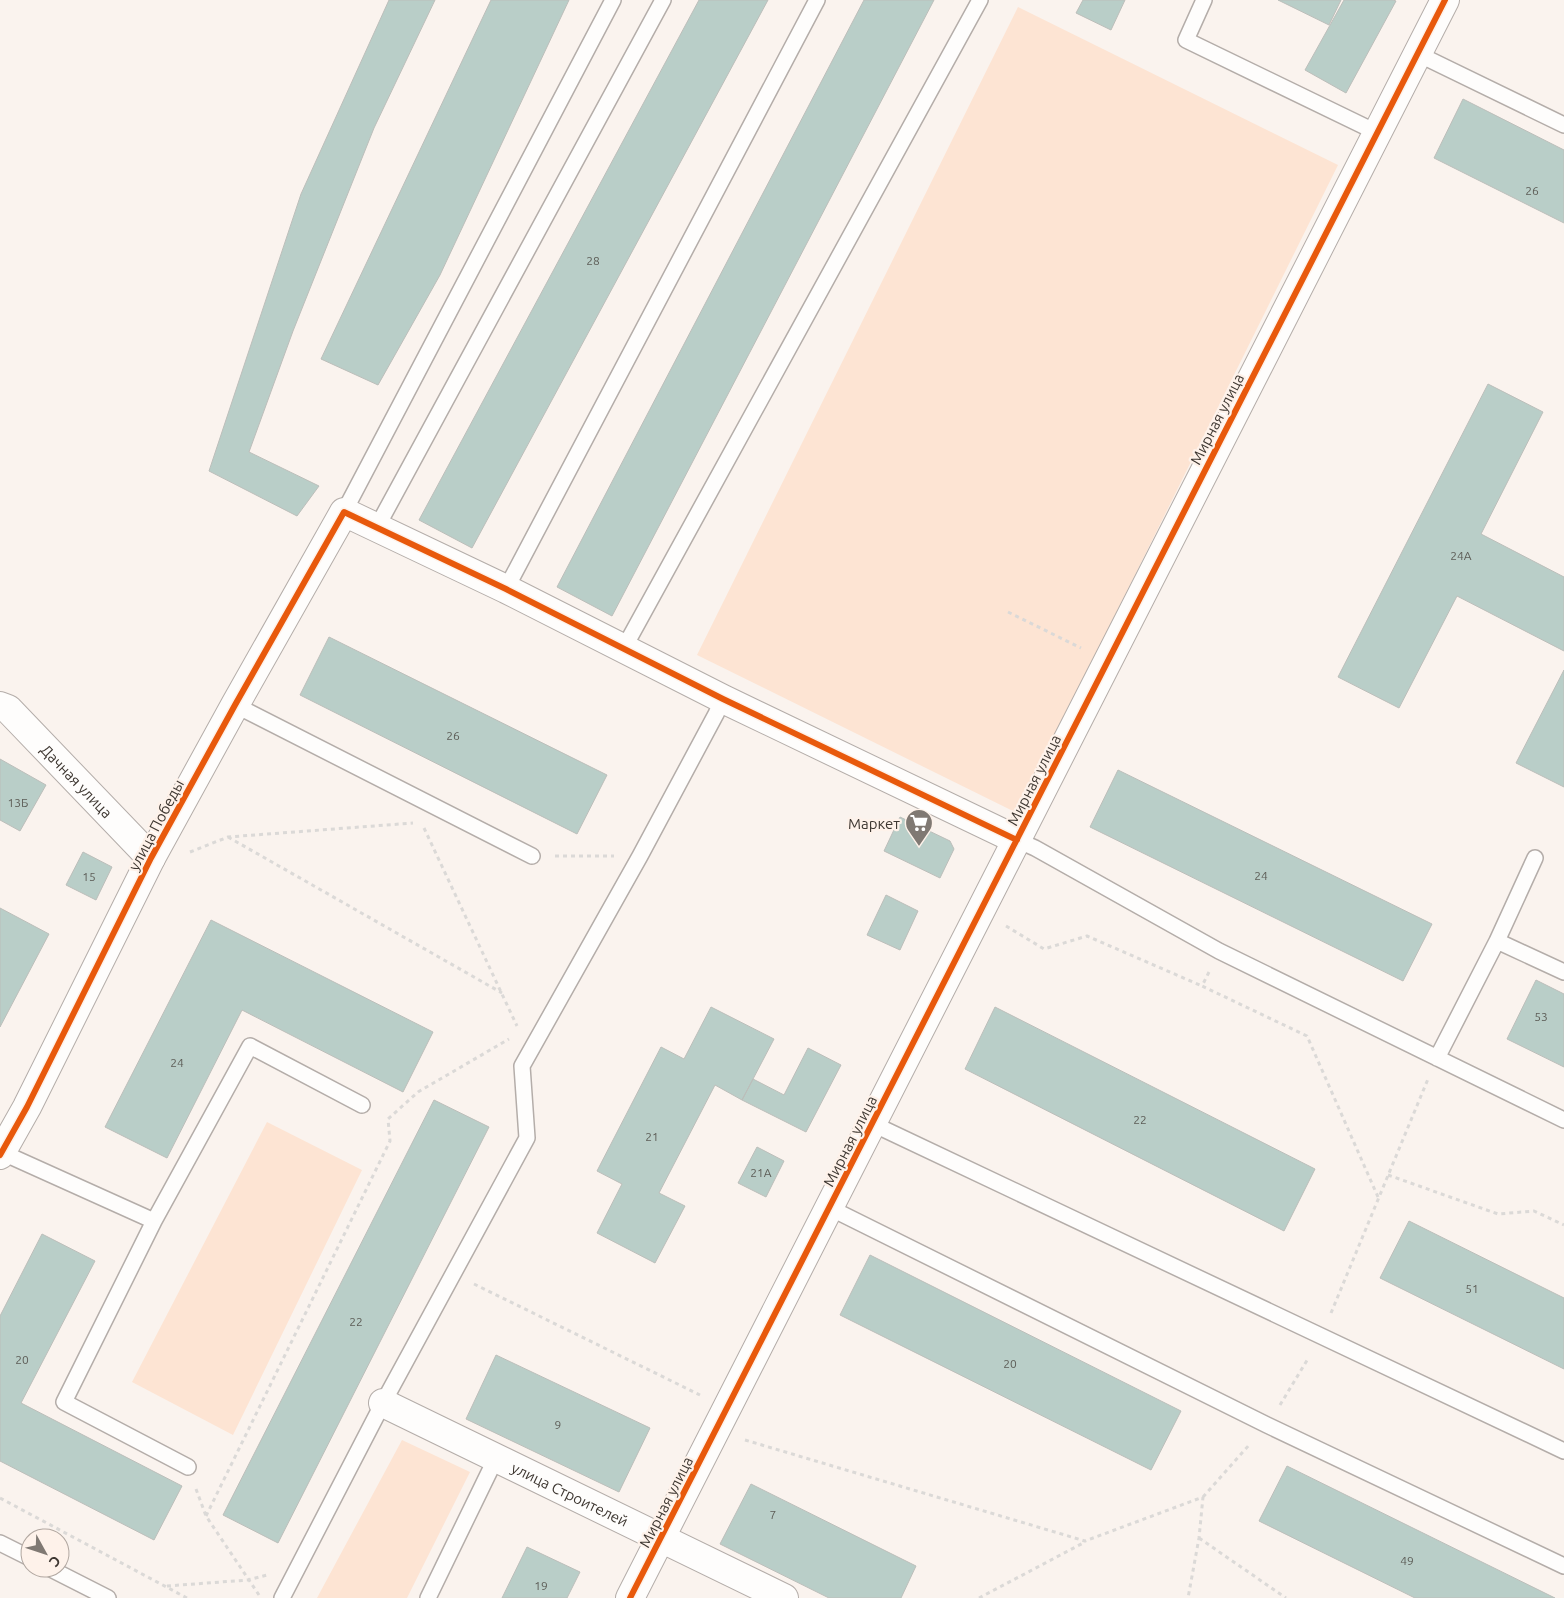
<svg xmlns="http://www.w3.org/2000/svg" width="1564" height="1598" font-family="Ubuntu,sans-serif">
	<rect width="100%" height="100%" fill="#faf3ee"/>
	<path fill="#fde4d3" d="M1018,7L1338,165L1017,813L697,655Z
		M267,1122L362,1170L233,1435L132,1382Z
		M402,1440L470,1472L407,1598H317Z"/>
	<path fill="#b9cec8" stroke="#bcbeba" d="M389,0H435L374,128L293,331L249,452L319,486L297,516L209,471L301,194Z
		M491,0H569L440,275L378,385L321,359Z
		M699,0H768L472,548L419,520Z
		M864,0H934L612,616L557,587Z
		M1083,0H1125L1111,30L1076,13Z
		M1278,0H1341L1329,25Z
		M1344,0H1393L1396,1L1346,93L1305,70Z
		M1463,99L1564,150V223L1434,158Z
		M1488,384L1543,412L1481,534L1564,577V651L1457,596L1399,708L1338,677Z
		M329,637L607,775L577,834L300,695Z
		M1564,670V787L1516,763Z
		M0,759L46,785L20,831L0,820Z
		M1118,770L1432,924L1403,981L1090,827Z
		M900,817L950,841L954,849L940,878L884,851Z
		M83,852L112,867L96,900L66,885Z
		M886,895L918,911L900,950L867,935Z
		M0,908L49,934L0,1027Z
		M211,920L433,1032L403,1092L242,1010L167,1158L105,1127Z
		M1536,980L1564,994V1067L1507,1039Z
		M711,1007L774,1039L742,1100L715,1085L659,1193L685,1206L655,1263L597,1233L622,1184L597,1171L661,1047L684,1059Z
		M995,1007L1315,1169L1284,1231L965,1069Z
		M808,1048L841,1065L806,1132L742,1100L753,1079L784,1095Z
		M434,1100L489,1127L278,1543L223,1515Z
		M757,1147L784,1161L766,1197L738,1183Z
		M1409,1221L1564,1298V1369L1380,1278Z
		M42,1234L95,1261L21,1403L182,1486L154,1540L0,1461V1316Z
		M870,1255L1181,1411L1151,1470L840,1315Z
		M496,1355L650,1428L619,1492L466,1419Z
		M1287,1466L1555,1598H1415L1259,1521Z
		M751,1484L916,1566L901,1598H829L720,1544Z
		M527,1547L580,1572L567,1598H502Z"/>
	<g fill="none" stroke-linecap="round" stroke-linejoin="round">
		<defs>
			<path id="service" d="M1204,0L1186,40L1378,133
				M1418,54L1564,125
				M344,512L613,0
				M377,527L663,0
				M506,589L817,0
				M624,648L980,0
				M235,705L532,856
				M1017,840L1035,848L1219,951L1564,1120
				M1497,941L1535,858
				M1437,1058L1497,941L1564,972
				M873,1124L1564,1451
				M1,1152L154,1221
				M830,1208L1267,1425L1564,1566
				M188,1467L64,1402L154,1221L250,1046L362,1105
				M0,1543L30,1558
				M49,1568L108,1598
				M282,1598L383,1403L527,1138L522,1066L640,856L716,714L723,699
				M428,1598L496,1458"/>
			<g id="minor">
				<path id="s1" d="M0,706L8,709L151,858"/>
				<path d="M0,1155L27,1107L151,858L235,705L344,512L506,589L723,699L1017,840"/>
				<path id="s2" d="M383,1403L784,1598"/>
				<path d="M630,1598L1445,0"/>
			</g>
		</defs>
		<use href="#service" stroke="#b4ada9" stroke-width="18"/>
		<use href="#minor" stroke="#b4ada9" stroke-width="30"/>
		<path stroke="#dbd9d7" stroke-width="3" stroke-dasharray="4 4" stroke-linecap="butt" d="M1008,612L1081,648
			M424,828L517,1026
			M228,837L502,993
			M190,852L228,837L413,823
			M555,856H614
			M1006,926L1044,949L1087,936L1202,986
			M1209,972L1202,986L1307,1036L1378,1197
			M1388,1175L1498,1214L1534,1211L1564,1225
			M474,1284L700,1395
			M1331,1313L1428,1079
			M1280,1405L1309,1357
			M745,1440L1085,1541L1203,1497L1199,1538L1188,1598
			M196,1489L206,1516L259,1595
			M1203,1497L1250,1444
			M0,1498L187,1598
			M206,1516L390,1141L388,1119L418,1092L509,1039
			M1199,1538L1286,1598
			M167,1586L248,1580L267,1575
			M979,1598L1085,1542"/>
		<use href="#service" stroke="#fefdfc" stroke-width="15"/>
		<use href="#minor" stroke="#fefdfc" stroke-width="28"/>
		<defs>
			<path id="cycleway" d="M0,1155L27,1107L151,858L235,705L344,512L506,589L723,699L1017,840
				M630,1598L1445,0"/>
		</defs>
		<use href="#cycleway" stroke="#fef2ea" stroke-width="9"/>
		<use href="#cycleway" stroke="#e8590c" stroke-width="6"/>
	</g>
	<defs>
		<symbol id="supermarket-pin" viewBox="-11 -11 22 30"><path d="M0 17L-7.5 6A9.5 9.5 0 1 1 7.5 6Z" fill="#807973" stroke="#fef2ea"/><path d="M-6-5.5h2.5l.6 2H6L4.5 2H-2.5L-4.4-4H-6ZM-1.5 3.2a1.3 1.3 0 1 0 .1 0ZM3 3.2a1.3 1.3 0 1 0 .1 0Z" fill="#fff"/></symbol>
	</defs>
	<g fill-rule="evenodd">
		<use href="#supermarket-pin" x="903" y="807" width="32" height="43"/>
	</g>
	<g text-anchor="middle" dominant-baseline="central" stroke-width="4.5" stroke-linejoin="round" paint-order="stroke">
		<g font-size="12" fill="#5d5d57">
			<text x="1532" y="190">26</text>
			<text x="593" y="260">28</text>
			<text x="1461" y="555">24А</text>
			<text x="453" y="735">26</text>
			<text x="18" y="802">13Б</text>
			<text x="1261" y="875">24</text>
			<text x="89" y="876">15</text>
			<text x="1541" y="1016">53</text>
			<text x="177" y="1062">24</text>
			<text x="1140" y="1119">22</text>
			<text x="652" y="1136">21</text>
			<text x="761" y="1172">21А</text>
			<text x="1472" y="1288">51</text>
			<text x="356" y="1321">22</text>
			<text x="22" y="1359">20</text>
			<text x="1010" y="1363">20</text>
			<text x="558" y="1424">9</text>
			<text x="773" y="1514">7</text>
			<text x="1407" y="1560">49</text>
			<text x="541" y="1585">19</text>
		</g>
		<g font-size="15" fill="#3e3731" stroke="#fef2ea">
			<text transform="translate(1217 419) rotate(-63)">Мирная улица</text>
			<text stroke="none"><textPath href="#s1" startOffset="108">Дачная улица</textPath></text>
			<text transform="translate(1034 780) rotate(-63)">Мирная улица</text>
			<text transform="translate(156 825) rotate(-62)">улица Победы</text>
			<text transform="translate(850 1141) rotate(-63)">Мирная улица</text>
			<text stroke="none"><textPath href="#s2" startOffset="208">улица Строителей</textPath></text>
			<text transform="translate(666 1502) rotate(-63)">Мирная улица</text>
		</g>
		<g font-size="15" fill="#3e3731" stroke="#fef2ea" text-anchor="end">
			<text x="900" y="823">Маркет</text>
		</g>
	</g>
	<g transform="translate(45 1553) rotate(130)"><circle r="24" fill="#fef2ea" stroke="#b1a7a0"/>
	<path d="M0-4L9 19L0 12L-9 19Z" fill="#807973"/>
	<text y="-8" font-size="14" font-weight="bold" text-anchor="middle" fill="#3e3731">С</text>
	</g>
</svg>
